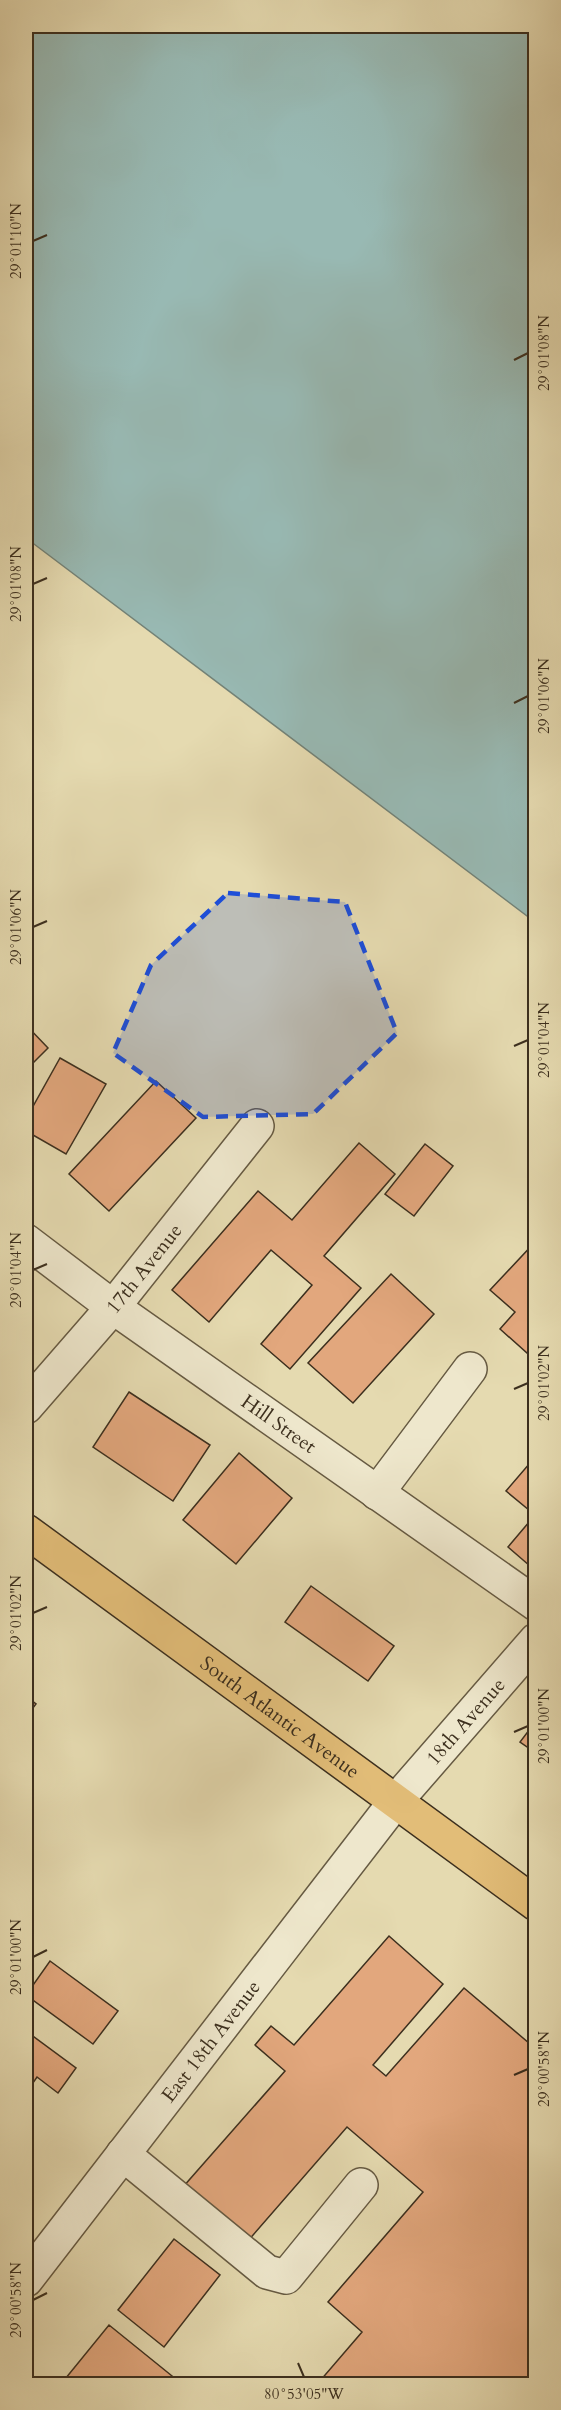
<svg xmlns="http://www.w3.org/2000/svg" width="561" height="2410" font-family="Cardo,serif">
	<rect width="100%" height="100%" fill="#e5dab0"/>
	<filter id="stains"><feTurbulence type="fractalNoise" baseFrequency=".00333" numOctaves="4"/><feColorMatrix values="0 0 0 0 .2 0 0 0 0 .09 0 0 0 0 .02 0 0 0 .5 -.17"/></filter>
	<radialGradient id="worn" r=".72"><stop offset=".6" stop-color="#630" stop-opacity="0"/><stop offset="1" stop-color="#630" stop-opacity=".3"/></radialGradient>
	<path fill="#98b9b3" stroke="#738277" stroke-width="1.5" d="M26,26H535V922L26,538Z"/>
	<path fill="#e2a77d" stroke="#3c2f1e" stroke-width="1.5" d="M26,1025L48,1048L26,1070Z
		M60,1058L106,1084L66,1154L26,1131V1119Z
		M156,1081L196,1118L109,1211L69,1174Z
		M359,1143L395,1174L324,1256L361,1288L290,1369L261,1344L312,1285L271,1250L209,1322L172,1290L258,1191L292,1220Z
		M425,1144L453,1166L414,1216L385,1194Z
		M536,1241V1361L500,1329L515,1312L490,1290Z
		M391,1274L434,1314L353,1403L308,1363Z
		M129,1392L210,1445L173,1501L93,1447Z
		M239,1453L292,1498L236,1564L183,1520Z
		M536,1456V1559L530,1566L508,1547L535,1515L506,1491Z
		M311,1586L394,1646L368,1681L285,1622Z
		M26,1696L36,1704L26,1717Z
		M536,1721V1753L520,1742Z
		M389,1936L443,1984L373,2065L386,2076L464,1988L536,2049V2384H322L319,2382L362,2332L328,2302L423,2192L347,2127L247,2242L183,2187L285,2071L255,2045L271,2026L294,2045Z
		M50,1961L118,2011L93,2044L26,1995Z
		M26,2031L76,2068L58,2093L37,2077L26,2093Z
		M174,2239L220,2275L164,2347L118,2310Z
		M109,2325L177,2380L173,2384H61Z"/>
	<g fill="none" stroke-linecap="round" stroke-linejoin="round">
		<defs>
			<g id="minor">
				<path id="s1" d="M26,1241L113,1307L536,1604"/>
				<path id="s2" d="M26,1407L113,1307L257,1126"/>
				<path d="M377,1493L470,1369"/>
				<path d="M123,2154L267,2272L286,2277L361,2185"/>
				<path id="s3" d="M26,2280L395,1802L536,1640"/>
			</g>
			<g id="major">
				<path id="s4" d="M26,1531L536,1904"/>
			</g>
		</defs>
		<use href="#minor" stroke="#665a42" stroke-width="36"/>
		<use href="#major" stroke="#3c2f1e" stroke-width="36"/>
		<use href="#minor" stroke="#eee7cc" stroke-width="33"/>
		<use href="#major" stroke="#e2bd78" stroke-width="33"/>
	</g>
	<path fill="#1d4ed8" fill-opacity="0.2" stroke="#1d4ed8" stroke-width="4.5" stroke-dasharray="12 8" stroke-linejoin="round" d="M228,893L345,902L397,1033L313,1114L203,1117L113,1053L151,965Z"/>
	<path fill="none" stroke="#3c2f1e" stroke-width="2" d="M33,241L47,235M514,360L528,353M33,584L47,578M514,703L528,696M33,927L47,921M514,1046L528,1040M33,1270L47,1264M514,1389L528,1383M33,1613L47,1607M514,1732L528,1726M33,1957L47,1950M514,2075L528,2069M33,2300L47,2293M298,2363L304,2377"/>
	<g text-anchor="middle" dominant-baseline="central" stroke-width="5" stroke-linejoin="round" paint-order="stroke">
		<g font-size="20" fill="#3c2f1e" stroke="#eee7cc">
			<text stroke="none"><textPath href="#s2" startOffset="182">17th Avenue</textPath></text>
			<text stroke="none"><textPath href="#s1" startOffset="312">Hill Street</textPath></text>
			<text stroke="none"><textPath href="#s4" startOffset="315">South Atlantic Avenue</textPath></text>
			<text stroke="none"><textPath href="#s3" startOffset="711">18th Avenue</textPath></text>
			<text stroke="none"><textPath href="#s3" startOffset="302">East 18th Avenue</textPath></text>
		</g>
	</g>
	<rect width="561" height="2410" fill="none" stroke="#e5dab0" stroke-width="66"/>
	<rect x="33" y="33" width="495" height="2344" fill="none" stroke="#3c2f1e" stroke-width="2"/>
	<g font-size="15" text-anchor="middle" fill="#3c2f1e">
		<text transform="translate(16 241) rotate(-90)" y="5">29°01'10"N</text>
		<text transform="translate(544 353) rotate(-90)" y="5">29°01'08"N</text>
		<text transform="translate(16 584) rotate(-90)" y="5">29°01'08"N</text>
		<text transform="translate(544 696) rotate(-90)" y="5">29°01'06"N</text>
		<text transform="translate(16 927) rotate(-90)" y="5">29°01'06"N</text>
		<text transform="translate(544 1040) rotate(-90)" y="5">29°01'04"N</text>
		<text transform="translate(16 1270) rotate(-90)" y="5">29°01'04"N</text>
		<text transform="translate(544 1383) rotate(-90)" y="5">29°01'02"N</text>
		<text transform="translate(16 1613) rotate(-90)" y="5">29°01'02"N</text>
		<text transform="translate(544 1726) rotate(-90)" y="5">29°01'00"N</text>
		<text transform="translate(16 1957) rotate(-90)" y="5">29°01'00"N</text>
		<text transform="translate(544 2069) rotate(-90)" y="5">29°00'58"N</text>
		<text transform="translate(16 2300) rotate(-90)" y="5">29°00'58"N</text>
		<text x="304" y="2399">80°53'05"W</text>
	</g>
	<rect width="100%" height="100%" filter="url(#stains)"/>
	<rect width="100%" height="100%" fill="url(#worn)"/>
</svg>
